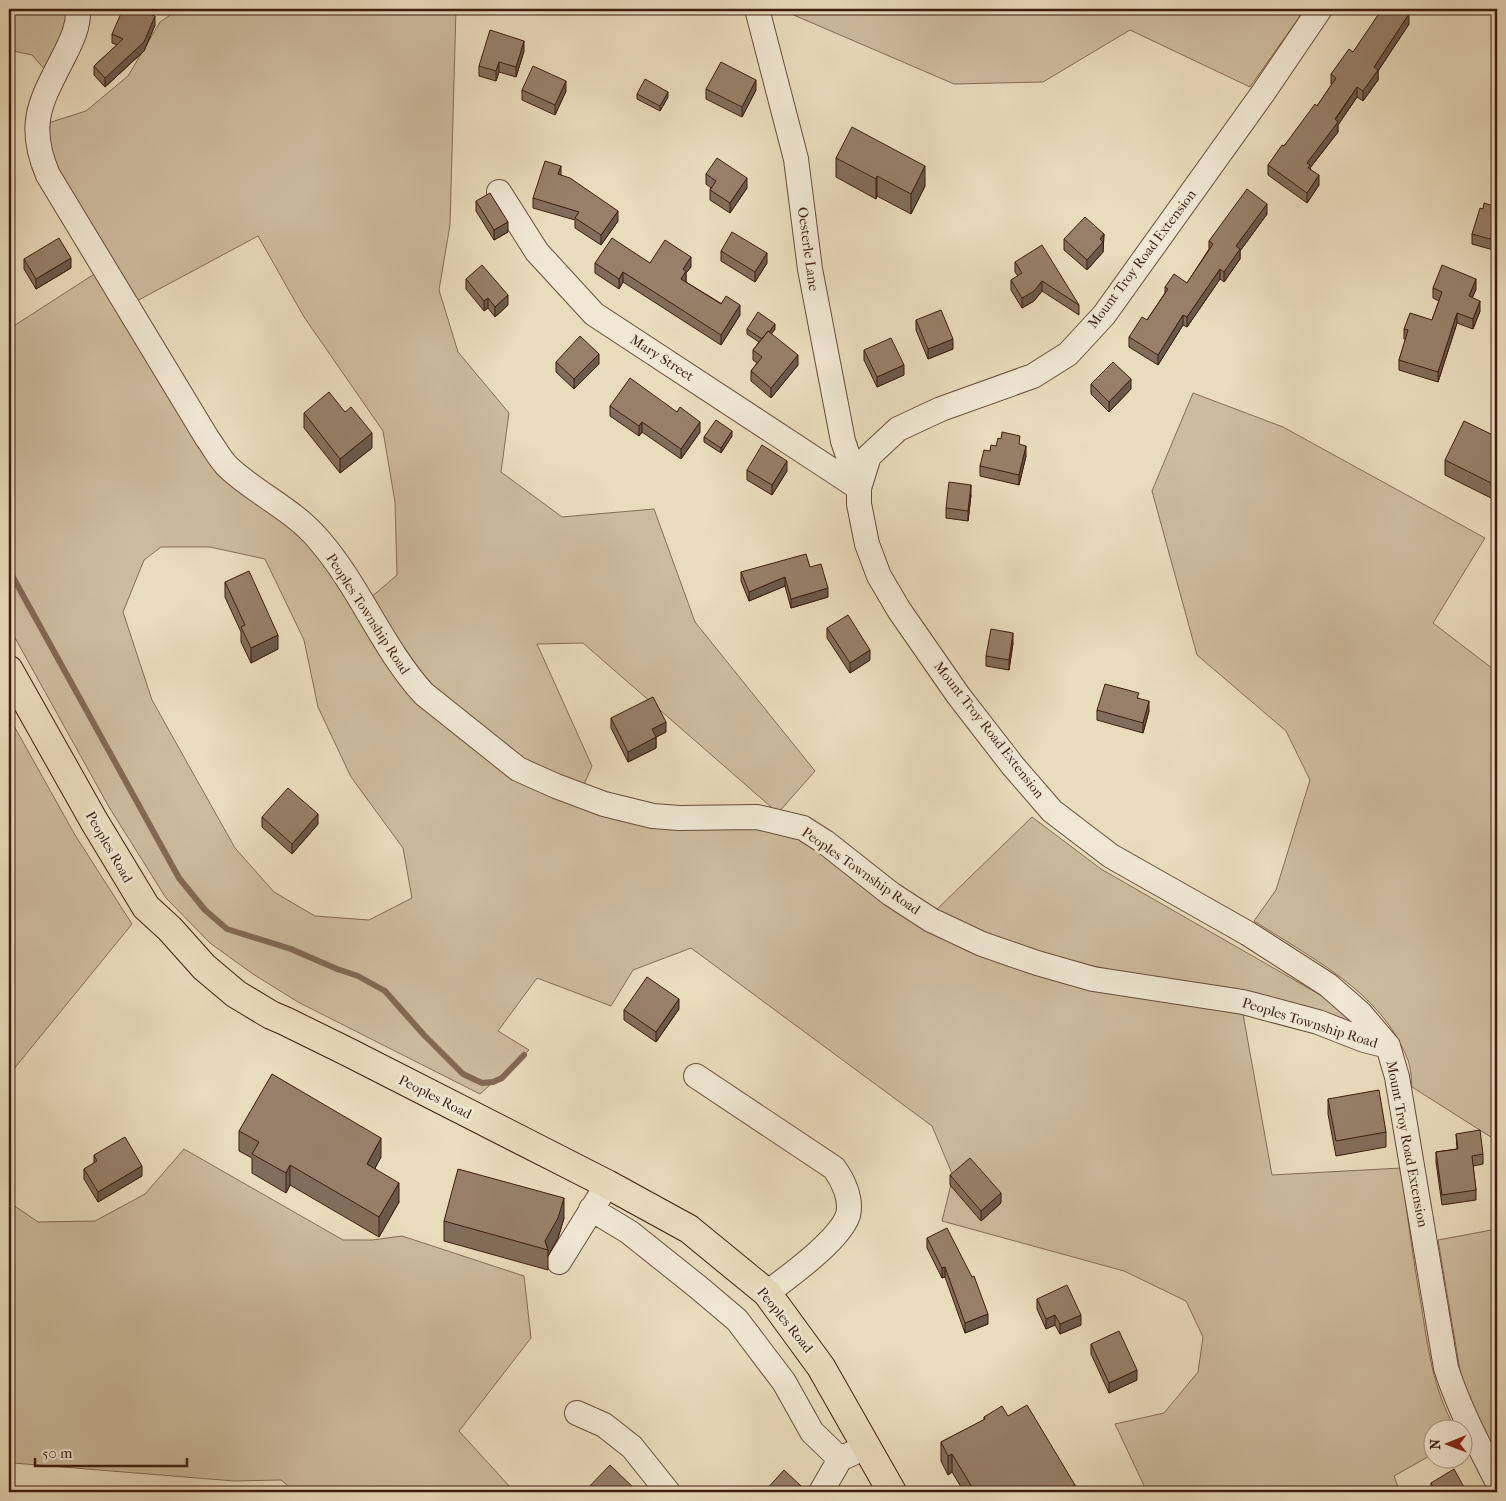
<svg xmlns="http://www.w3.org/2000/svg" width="1506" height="1501" font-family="'IM FELL French Canon',serif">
	<rect width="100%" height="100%" fill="#e9dcbd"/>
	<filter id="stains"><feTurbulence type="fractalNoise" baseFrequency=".004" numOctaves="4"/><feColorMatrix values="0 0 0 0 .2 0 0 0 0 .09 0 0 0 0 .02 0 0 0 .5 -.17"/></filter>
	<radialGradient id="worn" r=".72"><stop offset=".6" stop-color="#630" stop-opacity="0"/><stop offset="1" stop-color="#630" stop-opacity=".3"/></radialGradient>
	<path fill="#ccbc9f" stroke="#846c56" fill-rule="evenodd" d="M9,9H70L47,72L32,55L9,50Z
		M179,9H456L450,225L439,290L458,352L509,413L501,472L562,517L654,509L695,622L815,771L778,813L583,643L537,644L592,766L583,787L524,760L429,686L369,599L397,575L395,502L383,431L304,317L258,236L135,302L54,172L45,124L86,111L128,76L160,22Z
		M785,9H1305L1250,87L1130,30L1043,82L954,84L789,13Z
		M99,271L224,474L305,538L411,694L570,800L756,825L787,832L1081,986L1243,1014L1272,1175L1401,1168C1407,1213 1413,1259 1421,1304C1428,1347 1433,1390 1455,1428H1434L1433,1454L1394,1476L1400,1492H1147L1115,1424L1164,1413L1198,1372L1203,1337L1186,1301L1124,1271L942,1221L953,1176L932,1126L691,948L633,970L611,1006L537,978L498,1031L529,1050L480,1094L298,1002L253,974L210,943L166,898L109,807L9,627V329ZM161,547H210L265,559L304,640L318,707L351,777L403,848L412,898L369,920L315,916L274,892L235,848L152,700L123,612L144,560Z
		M1193,393L1283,427L1485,538L1433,623L1497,672V1141L1412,1087C1411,1078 1411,1068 1408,1060C1382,992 1311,958 1254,921L1276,890L1310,780L1286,731L1197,655L1152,491Z
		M9,717L75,835L132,924L9,1075Z
		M1032,817L1101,869L1324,997L1357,1027L1037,953L994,937L935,911Z
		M184,1149L343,1240H372L402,1236L524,1276L531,1338L459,1431L510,1487L518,1492H295L281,1480L234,1481L13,1463L9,1464V1202L38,1222L95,1221L145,1194Z
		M1497,1229V1457L1464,1394L1438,1240Z"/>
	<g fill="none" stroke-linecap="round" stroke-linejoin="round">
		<path stroke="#806954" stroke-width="6" d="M9,570L179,878L205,910L227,929L291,949L337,969L358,976L385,991L424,1035L463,1074L482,1083L493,1082L502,1078L524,1055"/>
		<defs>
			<path id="minor" d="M78,9C79,26 72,40 64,56C41,101 26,124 48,175L207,438C214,447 220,460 229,468C257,494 294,510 319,540C360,587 382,648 424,694L518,769L556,786L604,804L653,816L679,818L757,817L803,828L825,842L891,894L931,920L982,944L1037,963L1093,979L1243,1002L1318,1022L1364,1040L1388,1046
				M757,9L796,159L810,269L843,441L859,488
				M1320,9L1263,93L1104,315L1068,354L1033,376L941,409L898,429L869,456L859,488V504L867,544L879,576L899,610L958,695L1013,766L1052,811L1111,856L1247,933L1328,985L1360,1013L1388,1046L1397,1077L1446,1368C1459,1408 1478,1444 1497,1481
				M499,192L537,252L594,314L859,488
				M696,1076L834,1168C843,1180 852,1199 848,1215C840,1240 788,1277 767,1293
				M591,1209L629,1232L698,1287L737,1320L784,1382L812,1432L840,1459
				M559,1262L600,1196
				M577,1413L604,1425L632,1447L668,1492
				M821,1492L840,1459L853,1453"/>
			<path id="major" d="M9,670L94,821L146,907L170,929L204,967L236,994L271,1015L285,1021L348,1052L607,1184L689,1229L767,1293L821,1367L892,1492"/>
		</defs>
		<use href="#minor" stroke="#674d3a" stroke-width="26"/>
		<use href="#major" stroke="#3c1d0e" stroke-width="30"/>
		<use href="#minor" stroke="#f1e8d4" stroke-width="24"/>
		<use href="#major" stroke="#e9dcbd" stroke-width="28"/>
	</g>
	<path fill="#816e5a" stroke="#3c1d0e" d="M1409,24L1378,71V80L1363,101L1357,97L1338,125V132L1310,168L1319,185L1307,203L1268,175V165L1317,106L1332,84H1331V74Z
		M155,25L144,51L105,87L94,75V66L117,45L112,43V34Z
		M524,51L516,77L499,72L496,81L479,76V66Z
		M706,89L756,90L742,117L706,99Z
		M522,90L566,91L555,115L522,100Z
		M637,94L668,97L660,111L637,99Z
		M836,158L925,186L911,214L877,196L876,199L836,177Z
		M706,174L747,188L730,213L710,200V190L711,188L706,184Z
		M561,175L618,221L601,245L575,228V220L533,208V198Z
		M476,201L508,232L494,240L476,211Z
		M1497,207V251L1472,244V234L1483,209Z
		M1267,214L1240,251V259L1224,282L1220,279L1187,327L1183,325L1158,365L1129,347V337L1147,320L1165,293V287L1187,283L1209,249V241Z
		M1104,234L1103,252L1087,270L1064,250V239Z
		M721,251L767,263L755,282L721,261Z
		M24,259L71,268L36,289L24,269Z
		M1015,262L1079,305V315L1042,291L1034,301L1022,308L1011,290V280L1018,276L1015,272Z
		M595,263H650L691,267L686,273V282L740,315L721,345L623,282L619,289L595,273Z
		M466,279L508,305L495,317L488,308L484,311L466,289Z
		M1433,288L1476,289L1472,298L1480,311L1473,329L1457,323L1438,382L1399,370V360L1406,339H1404V329L1432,320L1439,301L1433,298Z
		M916,320L953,349L928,359L916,330Z
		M747,329H775L771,334L798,365L771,398L751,381V371L757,363L753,360V350L759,342L747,334Z
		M864,350L904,375L877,387L864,360Z
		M556,362L599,364L574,389L556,372Z
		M1091,384L1131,389L1109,412L1091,394Z
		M610,406L700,432L681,459L642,432L639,436L610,416Z
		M304,413L372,448L340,473L304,428Z
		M732,436L721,453L704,442V437Z
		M1497,437L1495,500L1445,475V460Z
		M996,446L1026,456L1019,485L980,476V466L990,451Z
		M747,470L787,471L772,495L747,480Z
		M971,495L968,521L946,518V508Z
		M810,567L828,597L791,608L785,586L749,601L741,581V572Z
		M225,582L278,649L251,663L241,642V632L225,597Z
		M827,628L870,660L850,673L827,638Z
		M1013,643L1009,670L986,666V656Z
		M1139,698L1149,711L1143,733L1097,720V710Z
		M611,718L666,732L656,737V748L628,762L611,728Z
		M262,817L318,824L292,854L262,827Z
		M679,1009L656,1042L624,1020V1010Z
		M1328,1099L1386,1132V1147L1336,1156L1328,1114Z
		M239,1131L381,1157L375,1168L399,1202L379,1237L290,1185L286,1193L252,1173V1158L239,1151Z
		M1456,1134L1483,1154V1164L1473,1166L1476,1190V1200L1442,1205L1436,1162V1152L1457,1149Z
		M94,1155L142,1176L98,1202L84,1179V1169L94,1163Z
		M950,1175L1001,1203L981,1221L950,1185Z
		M564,1218L558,1238L548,1256V1270L444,1241V1221Z
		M927,1238L988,1324L965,1333L945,1277L942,1278L927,1248Z
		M1037,1299L1081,1325L1060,1334L1055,1325L1046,1329L1037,1309Z
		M1091,1344L1137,1380L1109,1393L1091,1354Z
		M1008,1416L1075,1492H964L952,1472L948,1475L941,1461V1442L984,1420V1417Z
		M1431,1483L1466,1492H1431Z"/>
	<path fill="#695a4a" stroke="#3c1d0e" d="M1409,14V24L1378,71V80L1363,101V91L1374,67Z
		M155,16V25L144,51L105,87V78Z
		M524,41V51L516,77V67Z
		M499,62V72L496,81V71Z
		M756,80V90L742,117V107Z
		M566,81V91L555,115V105Z
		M1357,87V97L1338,125V132L1310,168V175L1307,163Z
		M668,92V97L660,111V106Z
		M561,166V176L558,174Z
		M925,166V186L911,214V194Z
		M1319,175V185L1307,203V193Z
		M877,176V196L876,199V179Z
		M747,178V188L730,213V203Z
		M1267,204V214L1240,251V259L1224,282V272L1236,246Z
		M618,211V221L601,245V235Z
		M508,222V232L494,240V230Z
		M1104,234L1103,252L1087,270V260L1100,239Z
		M767,253V263L755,282V272Z
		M691,257V267L686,273V281L681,289V279L683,269Z
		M71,258V268L36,289V279Z
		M1220,269V279L1187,327V317Z
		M623,272V282L619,289V279Z
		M1476,279V289L1469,306V296Z
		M1042,281V291L1034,301L1022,308V298Z
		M508,295V305L495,317V307Z
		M488,298V308L484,311V301Z
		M1480,301V311L1473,329V319Z
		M740,305V315L721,345V335Z
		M1457,313V323L1438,382V372Z
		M1183,315V325L1158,365V355Z
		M775,324V329L764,345V340Z
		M953,339V349L928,359V349Z
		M599,354V364L574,389V379Z
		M798,355V365L771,398V388Z
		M904,365V375L877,387V377Z
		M1131,379V389L1109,412V402Z
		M642,422V432L639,436V426Z
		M700,422V432L681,459V449Z
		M732,431V436L721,453V448Z
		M372,433V448L340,473V459Z
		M1026,446V456L1019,485V475Z
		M787,461V471L772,495V485Z
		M1497,480V495L1495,500V485Z
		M971,485V495L968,521V511Z
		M785,577V586L749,601V592Z
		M828,588V597L791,608V599Z
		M1013,633V643L1009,670V660Z
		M278,635V649L251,663V648Z
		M870,650V660L850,673V663Z
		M1149,701V711L1143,733V723Z
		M666,722V732L652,739V729Z
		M656,737V748L628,762V752Z
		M318,814V824L292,854V844Z
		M679,999V1009L656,1042V1032Z
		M381,1138V1157L367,1183V1164Z
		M290,1165V1185L286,1193V1173Z
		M142,1166V1176L98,1202V1192Z
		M399,1183V1202L379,1237V1217Z
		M1001,1193V1203L981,1221V1211Z
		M564,1198V1218L558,1238L548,1256V1250L545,1241Z
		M945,1267V1277L942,1278V1268Z
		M988,1314V1324L965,1333V1323Z
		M1055,1315V1325L1046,1329V1319Z
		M1081,1315V1325L1060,1334V1324Z
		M1137,1370V1380L1109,1393V1383Z
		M952,1454V1472L948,1475V1456Z
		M1075,1485V1492H1062Z
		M801,1486V1492H795Z"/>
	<path fill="#968069" stroke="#3c1d0e" d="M123,9H136L155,16L144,42L105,78L94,66L123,39L112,34Z
		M1382,9H1401L1409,14L1374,67L1378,70L1363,91L1357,87L1335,119L1338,122L1307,163L1310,165L1308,168L1319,175L1307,193L1268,165L1282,145L1284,146L1315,104L1317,106L1336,78L1331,74L1349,49L1353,52Z
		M490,30L524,41L516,67L499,62L496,71L479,66Z
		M721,62L756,80L742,107L706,89Z
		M533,66L566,81L555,105L522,90Z
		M645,79L668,92L660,106L637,94Z
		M852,127L925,166L911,194L877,176L876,179L836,158Z
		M717,158L747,178L730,203L710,190L716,181L706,174Z
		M545,161L561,166L558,174L570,178L618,211L601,235L575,218L579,212L533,198Z
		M1247,189L1267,204L1236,246L1240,249L1224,272L1220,269L1187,317L1183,315L1158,355L1129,337L1142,317L1147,320L1168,289L1165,287L1174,274L1187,283L1213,244L1209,241Z
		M490,193L508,222L494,230L476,201Z
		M1484,203L1497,207V241L1472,234L1480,208L1483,209Z
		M1085,217L1104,234L1100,239L1103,242L1087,260L1064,239Z
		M732,232L767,253L755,272L721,251Z
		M59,238L71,258L36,279L24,259Z
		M612,238L650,263L665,240L691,257L683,269L686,271L681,279L721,304L726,296L740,305L721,335L623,272L619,279L595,263Z
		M1042,245L1079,305L1042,281L1034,291L1022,298L1011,280L1022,273L1015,262Z
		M482,265L508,295L495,307L488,298L484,301L466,279Z
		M1442,265L1476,279L1469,296L1480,301L1473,319L1457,313L1438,372L1399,360L1408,330L1404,329L1410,313L1432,320L1442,292L1433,288Z
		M941,310L953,339L928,349L916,320Z
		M758,312L775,324L769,332L768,331L762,339L747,329Z
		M768,331L798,355L771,388L751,371L762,357L753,350Z
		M580,336L599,354L574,379L556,362Z
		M891,338L904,365L877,377L864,350Z
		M1113,362L1131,379L1109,402L1091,384Z
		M630,378L677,412L680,407L700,422L681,449L642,422L639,426L610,406Z
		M329,392L345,412L351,407L372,433L340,459L304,413Z
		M716,420L732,431L721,448L704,437Z
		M1464,421L1497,437V480L1495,485L1445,460Z
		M1002,432L1020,436L1019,444L1026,446L1019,475L980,466L984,450L990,451L991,445L996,446L998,438L1001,439Z
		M762,445L787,461L772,485L747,470Z
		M949,482L971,485L968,511L946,508Z
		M806,554L810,567L821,564L828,588L791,599L785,577L749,592L741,572Z
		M249,571L278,635L251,648L241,627L245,625L225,582Z
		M848,615L870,650L850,663L827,628Z
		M991,629L1013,633L1009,660L986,656Z
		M1105,684L1139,693L1137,698L1149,701L1143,723L1097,710Z
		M653,697L666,722L652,729L656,737L628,752L611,718Z
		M288,788L318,814L292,844L262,817Z
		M647,977L679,999L656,1032L624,1010Z
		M272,1074L381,1138L367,1164L399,1183L379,1217L290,1165L286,1173L252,1154L259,1142L239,1131Z
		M1379,1090L1386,1132L1336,1141L1328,1099Z
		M1480,1130L1483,1154L1472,1156L1476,1190L1442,1195L1436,1152L1458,1149L1456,1134Z
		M125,1137L142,1166L98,1192L84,1169L97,1161L94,1155Z
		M970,1158L1001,1193L981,1211L950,1175Z
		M458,1169L564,1198L558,1218L545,1241L548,1250L444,1221Z
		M947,1228L972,1277L974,1276L988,1314L965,1323L945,1267L942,1268L927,1238Z
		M1067,1285L1081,1315L1060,1324L1055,1315L1046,1319L1037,1299Z
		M1119,1331L1137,1370L1109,1383L1091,1344Z
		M1027,1405L1075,1485L1062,1492H987L986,1490L983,1492H975L952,1454L948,1456L941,1442L985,1419L984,1417L1002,1406L1008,1416Z
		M610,1465L638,1492H588L586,1490Z
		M1454,1469L1466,1491L1464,1492H1436L1431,1483Z
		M784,1470L801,1486L795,1492H764Z"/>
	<g text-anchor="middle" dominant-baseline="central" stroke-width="5" stroke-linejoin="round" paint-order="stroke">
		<g font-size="14" fill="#3c1d0e" stroke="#f1e8d4">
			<text transform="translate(808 249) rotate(82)">Oesterle Lane</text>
			<text transform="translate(1142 259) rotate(-53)">Mount Troy Road Extension</text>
			<text transform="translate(662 358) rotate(33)">Mary Street</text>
			<text transform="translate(368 614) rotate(57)">Peoples Township Road</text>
			<text transform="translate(989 730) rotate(52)">Mount Troy Road Extension</text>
			<text transform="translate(109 847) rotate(60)">Peoples Road</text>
			<text transform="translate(861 871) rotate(35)">Peoples Township Road</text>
			<text transform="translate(1310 1023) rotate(17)">Peoples Township Road</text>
			<text transform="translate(435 1097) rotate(27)">Peoples Road</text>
			<text transform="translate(1407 1144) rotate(79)">Mount Troy Road Extension</text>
			<text transform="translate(785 1320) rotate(51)">Peoples Road</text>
		</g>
	</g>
	<rect width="1506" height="1501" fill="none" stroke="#e9dcbd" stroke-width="30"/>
	<rect x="10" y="10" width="1486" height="1481" fill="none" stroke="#3c1d0e" stroke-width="2.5"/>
	<rect x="15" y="15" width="1476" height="1471" fill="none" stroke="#3c1d0e"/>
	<g transform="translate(1448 1444) rotate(269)"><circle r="24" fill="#f1e8d4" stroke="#a99785"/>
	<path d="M0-4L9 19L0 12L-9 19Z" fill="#8f2418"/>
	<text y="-8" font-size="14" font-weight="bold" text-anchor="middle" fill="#3c1d0e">N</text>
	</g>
	<path d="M35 1458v8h152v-8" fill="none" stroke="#3c1d0e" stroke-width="2.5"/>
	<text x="42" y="1458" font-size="15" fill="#3c1d0e" stroke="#f1e8d4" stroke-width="4" paint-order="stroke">50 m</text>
	<rect width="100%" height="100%" filter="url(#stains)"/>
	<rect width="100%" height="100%" fill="url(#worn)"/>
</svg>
